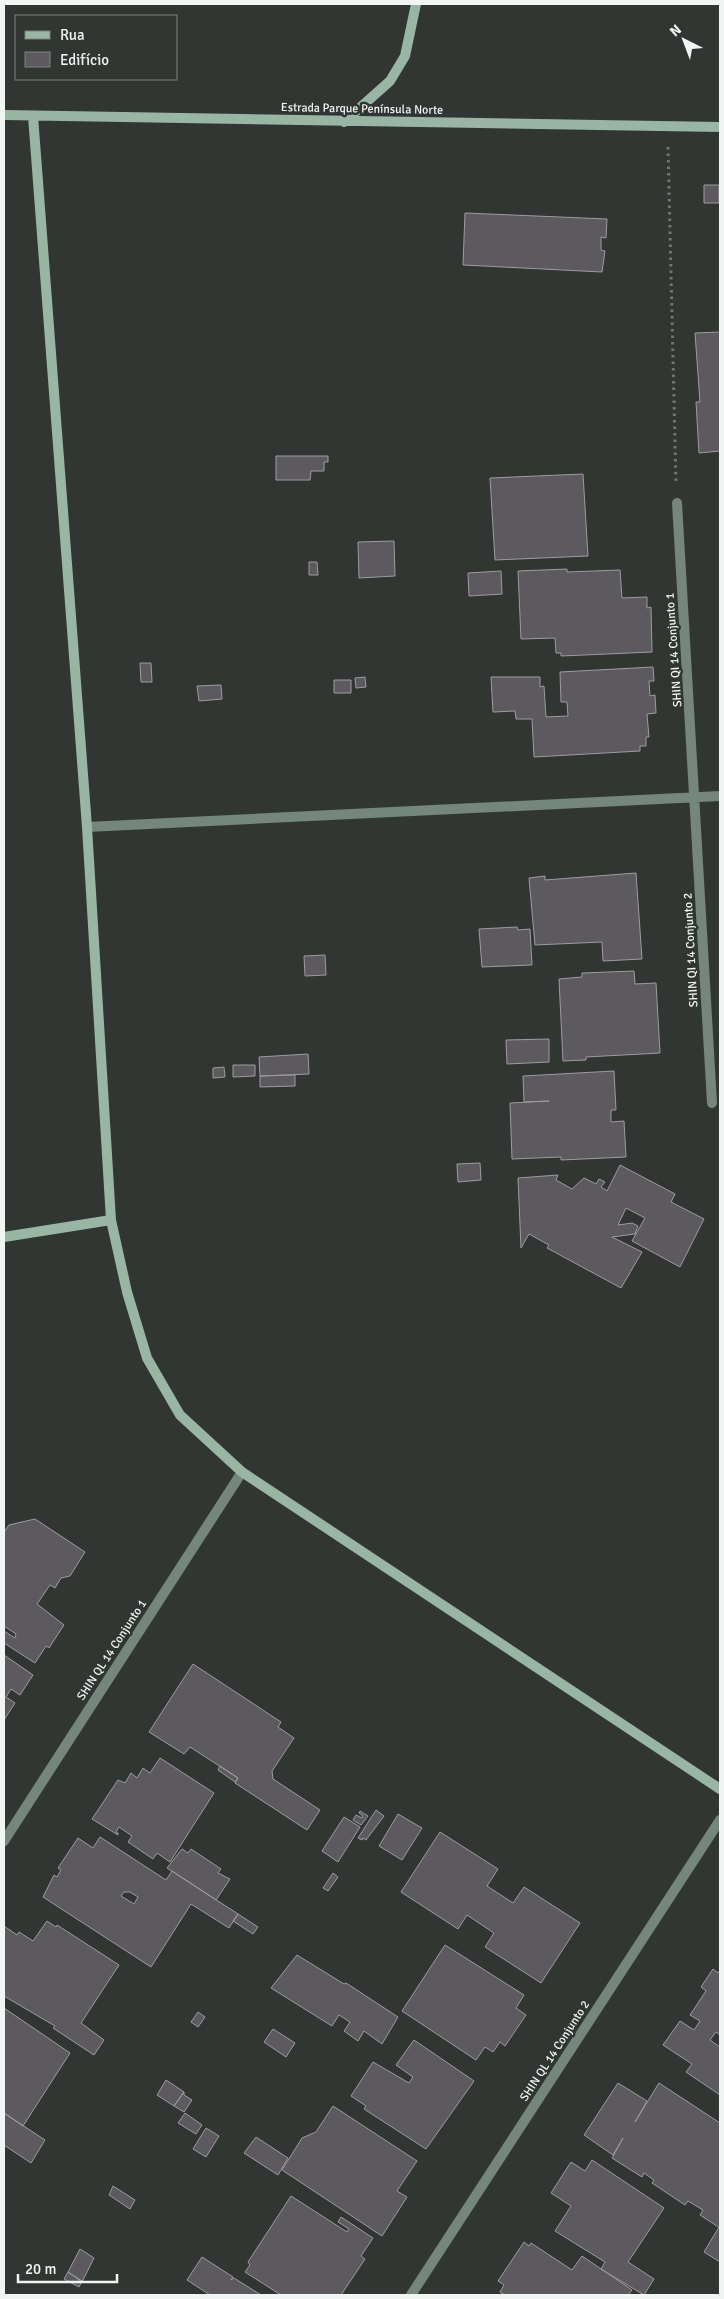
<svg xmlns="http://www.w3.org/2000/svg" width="724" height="2299" font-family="Signika,sans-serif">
	<rect width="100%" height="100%" fill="#313633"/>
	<path fill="#5d5a5f" stroke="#9f9ba1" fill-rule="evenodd" d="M704,185H719V203H704Z
		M465,213L607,219L606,238L601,237V250L605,251L602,272L463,265Z
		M720,332V451L699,453L696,402H700L695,333Z
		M276,456H328V462H324V471H311L310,480H276Z
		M583,474L588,556L495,560L490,478Z
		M394,541L395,576L359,578L358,542Z
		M309,562H317L318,575H309Z
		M567,569V572L620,570L622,598L647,597V608L651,607L652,652L561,656V653H556L555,638L521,639L518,571Z
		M501,571L502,594L469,596L468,573Z
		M140,663H151L152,682H141Z
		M653,667L654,681H649L650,696L655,695L656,713L647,714L649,737H646V746H640V751L534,757L532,719H516L515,711L493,712L491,677H540V687L544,686L546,717L568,716L567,702H561L560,672Z
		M365,677L366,687L356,688L355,678Z
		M334,680H351V693H334Z
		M221,685L222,699L199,701L197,686Z
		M636,873L642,959L603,961L602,942L535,945L529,878L545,876V880Z
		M517,927L518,930L530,929L532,965L482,967L479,929Z
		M325,955L326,975L305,976L304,956Z
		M634,971L635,984L656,983L660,1053L586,1057V1060L563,1061L559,979L582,977V973Z
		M549,1039V1062L507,1064L506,1040Z
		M308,1054L309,1074L260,1076L259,1057Z
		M233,1065H255V1076L233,1077Z
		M224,1067L225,1077L213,1078V1068Z
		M614,1071L616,1110H611V1122L624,1121L626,1157L561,1160V1157L512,1159L510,1103L549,1101L524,1102L523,1076Z
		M295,1075V1086L260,1087V1076Z
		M480,1163L481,1180L458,1182L457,1164Z
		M620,1165L675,1194L671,1202L704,1219L680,1267L632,1241L645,1218L626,1208L618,1225L632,1223L638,1226L635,1234L612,1237L642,1252L621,1288L547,1248L549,1245L529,1234L521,1248L518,1178L558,1175L556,1180L572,1189L584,1178L596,1184L599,1179L605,1182L601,1187L607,1191Z
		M35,1519L85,1552L70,1576L61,1578L55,1588L50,1585L37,1604L64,1625L49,1648L46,1646L35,1663L4,1643V1631L15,1638L16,1634L4,1626V1532L9,1525Z
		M4,1655L33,1675L20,1695L11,1689L6,1697L15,1703L4,1720Z
		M193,1664L281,1722L278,1727L294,1738L272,1771L273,1779L320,1810L307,1830L235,1783L238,1778L190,1747L184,1754L149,1732Z
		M160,1758L214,1793L170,1862L157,1853L153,1859L128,1842L132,1836L119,1827L116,1832L118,1833V1835L92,1819L118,1780L125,1783L131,1773L137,1778L143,1768L150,1773Z
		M220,1766L238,1778L235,1782L218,1770Z
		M376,1810L384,1816L366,1840L363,1838L362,1840L358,1838Z
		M360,1811L368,1816L361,1825L353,1820L356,1815L362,1818L363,1816L359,1813Z
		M398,1814L422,1828L402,1860L379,1846Z
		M344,1817L360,1827L338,1862L322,1851Z
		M440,1832L498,1869L487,1886L513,1903L524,1887L580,1923L541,1983L485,1947L494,1933L467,1915L458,1929L401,1892Z
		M100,1837L166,1880L172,1871L238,1914L229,1928L191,1904L151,1967L43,1897L54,1875L57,1877L61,1870L58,1868L78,1838L93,1848ZM124,1892H130L138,1897L134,1904L121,1896Z
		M182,1849L188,1853L191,1849L221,1869L218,1873L230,1879L216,1900L167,1868Z
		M333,1873L338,1877L328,1891L323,1888Z
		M238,1914L258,1927L253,1934L233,1921Z
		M47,1921L56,1927L57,1925L119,1965L81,2023L104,2040L94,2055L53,2028L55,2026L4,1996V1926L17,1935L19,1932L33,1941Z
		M445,1945L524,1995L516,2008L526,2015L505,2046L500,2042L493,2052L485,2047L476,2060L402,2011Z
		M297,1955L344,1984L346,1983L398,2017L382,2044L364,2031L358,2041L344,2031L350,2022L339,2015L332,2026L271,1988Z
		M713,1969L718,1973L720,1970V2035L716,2032L710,2040L720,2047V2095L686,2072L692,2064L663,2045L680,2021L694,2030L700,2021L690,2015L706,1991L701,1987Z
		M4,2008L70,2053L23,2126L4,2113Z
		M198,2012L205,2017L198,2027L191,2022Z
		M273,2029L295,2043L286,2057L264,2042Z
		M414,2040L474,2081L426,2149L364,2109L366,2106L351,2096L373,2062L409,2083L413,2077L396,2065Z
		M166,2080L184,2092L174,2106L157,2095Z
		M618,2083L647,2101L635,2122L659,2083L720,2123V2228L700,2215L703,2210L688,2201L685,2205L652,2183L654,2180L644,2173L642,2177L612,2158L623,2138L613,2155L584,2135Z
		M184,2092V2095L192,2100L184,2112L174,2106Z
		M333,2106L417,2161L397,2191L407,2197L382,2236L282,2170L302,2138L316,2132Z
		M4,2113L45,2140L31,2163L4,2145Z
		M185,2113L202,2125L196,2134L178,2123Z
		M206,2128L219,2136L206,2157L193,2149Z
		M256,2137L288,2158L278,2175L244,2153Z
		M592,2160L664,2208L628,2262L654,2279L644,2295L601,2269L605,2262L555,2231L571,2206L551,2193L571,2162L585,2171Z
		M113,2186L135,2200L130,2209L109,2195Z
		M291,2196L347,2232L349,2229L338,2222L341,2217L373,2238L361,2256L365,2259L341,2295H281L245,2272L250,2265L248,2262Z
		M719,2227L720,2228V2262L704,2252Z
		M524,2242L529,2246L531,2243L572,2270L582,2256L632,2290L628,2295H505L500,2292L504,2285L498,2281Z
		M80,2249L94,2258L82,2282L68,2272Z
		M202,2257L233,2277L231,2280L234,2278L261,2295H210L187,2280Z
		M68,2272L82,2281L79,2287L64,2279Z"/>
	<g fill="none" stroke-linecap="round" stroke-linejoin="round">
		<path stroke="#717573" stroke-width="3" stroke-dasharray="2.5 4" stroke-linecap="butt" d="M668,147L676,483"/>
		<path stroke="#75867c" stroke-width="10" d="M677,503L712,1103
			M87,827L720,796
			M4,1841L242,1472
			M411,2295L720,1820"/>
		<path stroke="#99b5a4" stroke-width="10" d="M4,115L720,127
			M33,116L87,827L111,1220L127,1292L147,1358L180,1415L242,1472L720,1789
			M344,122L390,81L405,56L416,4
			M4,1237L111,1220"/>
	</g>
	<g text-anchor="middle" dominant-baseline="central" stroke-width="5" stroke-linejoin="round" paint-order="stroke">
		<g font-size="12" fill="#f1f5f3" stroke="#313633">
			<text transform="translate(362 109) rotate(1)">Estrada Parque Península Norte</text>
			<text transform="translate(674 650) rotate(-94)">SHIN QI 14 Conjunto 1</text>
			<text transform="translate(691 950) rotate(-93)">SHIN QI 14 Conjunto 2</text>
			<text transform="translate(112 1650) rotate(-57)">SHIN QL 14 Conjunto 1</text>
			<text transform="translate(555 2051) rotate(-57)">SHIN QL 14 Conjunto 2</text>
		</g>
	</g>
	<rect width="724" height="2299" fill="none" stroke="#f1f5f3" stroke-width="10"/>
	<rect x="15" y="15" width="162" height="65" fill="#313633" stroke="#7e8280"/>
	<rect x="25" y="31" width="25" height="8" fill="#99b5a4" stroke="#7e8280"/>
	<text x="60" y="40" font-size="15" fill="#f1f5f3">Rua</text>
	<rect x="25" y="52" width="25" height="15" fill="#5d5a5f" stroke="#7e8280"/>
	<text x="60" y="65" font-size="15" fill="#f1f5f3">Edifício</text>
	<g transform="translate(684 40) rotate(318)" stroke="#313633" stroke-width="4" paint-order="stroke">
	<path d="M0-4L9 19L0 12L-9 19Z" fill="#f1f5f3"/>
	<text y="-8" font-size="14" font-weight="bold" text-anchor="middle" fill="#f1f5f3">N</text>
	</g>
	<path d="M18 2274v8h99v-8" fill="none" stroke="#f1f5f3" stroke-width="2.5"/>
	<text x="25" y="2274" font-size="15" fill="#f1f5f3" stroke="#313633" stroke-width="4" paint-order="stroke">20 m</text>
</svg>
